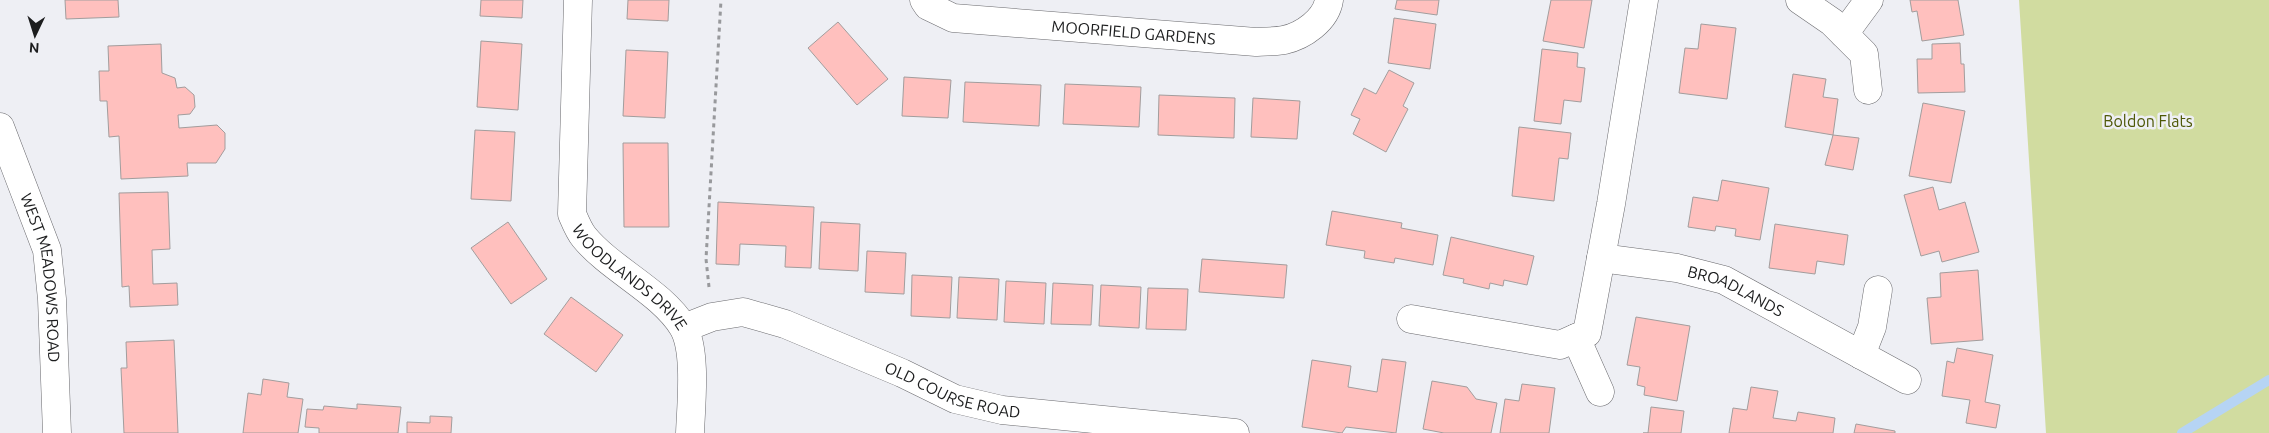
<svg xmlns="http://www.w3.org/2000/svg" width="2269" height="433" font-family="Ubuntu,sans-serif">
	<rect width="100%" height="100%" fill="#eeeff4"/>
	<path fill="#d1dca0" d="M2019,0H2269V433H2046Z"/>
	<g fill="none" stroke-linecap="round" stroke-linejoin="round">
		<path stroke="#b6d4f4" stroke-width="10" d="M2182,433L2269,380"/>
	</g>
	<path fill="#ffc0be" stroke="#a29d9d" d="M65,0H118L119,17L66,19Z
		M481,0H523L522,18L480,16Z
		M628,0H669L668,21L627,19Z
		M1397,0H1439L1437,15L1395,9Z
		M1551,0H1592L1584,48L1543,41Z
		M1910,0H1958L1964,35L1922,41L1917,11L1912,12Z
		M1394,18L1436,24L1430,69L1388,63Z
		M838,22L888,79L857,105L808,48Z
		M1701,24L1736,28L1727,99L1679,93L1685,48L1698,49Z
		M481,41L522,44L518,110L477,107Z
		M1960,43L1961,64H1964L1965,92L1918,93L1917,59H1932V44Z
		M161,44L162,73L175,78L177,88L185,87L194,95L195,107L190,114L178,115L179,128L217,125L225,133V149L216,163H187L188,176L121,179L119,136L109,137L107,101H100L99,71H109L108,46Z
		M1542,49L1578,53L1577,67L1585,68L1581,102L1564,100L1561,124L1534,121Z
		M626,50L668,52L665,118L623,116Z
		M1389,70L1414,83L1403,106L1408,109L1386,152L1353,134L1360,119L1351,115L1364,88L1376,94Z
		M1793,74L1826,79L1823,97L1838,99L1833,135L1785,127Z
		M904,77L951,80L948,118L902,116Z
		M965,82L1041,85L1039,126L963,122Z
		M1065,84L1141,87L1139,127L1063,124Z
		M1159,95L1235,98L1234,138L1158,135Z
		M1253,98L1300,101L1297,139L1251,137Z
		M1923,103L1965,111L1951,183L1909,176Z
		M1519,127L1571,133L1568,159L1559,158L1554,201L1512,196Z
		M475,130L515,132L511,201L471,199Z
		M1833,135L1859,138L1853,170L1825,165Z
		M623,143H668L669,227H624Z
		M1722,180L1769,188L1760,240L1735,236L1736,229L1716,226L1715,231L1688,227L1693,197L1718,201Z
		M1933,187L1939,210L1965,202L1979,252L1942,262L1939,251L1921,256L1904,195Z
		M168,192L170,249L152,250L153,284L177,283L178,305L130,307L129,286L122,287L119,193Z
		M718,202L814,207L811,268L785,267L786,246L740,244L739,265L716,264Z
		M1332,211L1402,223L1401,228L1438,235L1433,265L1395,258L1394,263L1364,258L1365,251L1326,245Z
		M508,222L547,279L511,304L471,248Z
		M821,222L860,224L858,271L819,269Z
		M1775,224L1848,235L1844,265L1817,261L1815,274L1769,268Z
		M1451,237L1534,256L1527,285L1504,280L1503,286L1490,283L1489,289L1463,283L1464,279L1443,275Z
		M867,251L906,253L904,294L865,292Z
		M1202,259L1287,265L1284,298L1199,292Z
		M1978,270L1983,340L1931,344L1927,298L1941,297L1940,273Z
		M912,275L952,277L950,318L911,316Z
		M959,277L999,279L997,320L957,318Z
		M1006,281L1046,283L1044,324L1004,322Z
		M1053,283L1093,285L1091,325L1051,324Z
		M1101,285L1141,287L1139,328L1099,326Z
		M1148,288L1188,289L1186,330L1146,329Z
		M571,297L623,335L596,372L544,334Z
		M1636,317L1690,326L1677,401L1644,395L1645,387L1637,385L1640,367L1627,365Z
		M174,340L178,433H124L121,368H127L126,342Z
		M1957,348L1993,355L1985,402L2000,405L1996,428L1966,423L1970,400L1942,396L1947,361L1954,363Z
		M1382,359L1406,362L1396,433L1346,427L1342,433L1302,427L1312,360L1351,366L1348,387L1377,392Z
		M263,379L289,383L287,397L303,399L298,433H243L248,393L261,395Z
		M1432,381L1467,387L1476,399L1497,403L1491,433H1444L1423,429Z
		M1522,384L1555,388L1549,433H1500L1505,399L1519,401Z
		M1751,387L1778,391L1773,418L1796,421L1798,412L1835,418L1833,433H1729L1733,408L1747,410Z
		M357,404L401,407L398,433H319V428L305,427L307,409L323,410L324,406L357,409Z
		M1651,407L1684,411L1681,433H1643H1648Z
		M430,416L452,417L451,433H407V422L430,423Z
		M1856,424L1895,431V433H1854Z"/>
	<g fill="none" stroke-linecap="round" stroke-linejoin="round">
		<defs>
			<g id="minor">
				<path id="s1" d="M578,0L572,214C575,221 579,231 584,237C611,270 662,292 683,327C697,350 691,406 690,433"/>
				<path id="s2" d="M924,0L928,6L953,18L1256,42C1265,41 1275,42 1284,40C1303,36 1326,20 1329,0"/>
				<path d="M1800,0L1832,22L1864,54L1868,90"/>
				<path d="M1844,34L1869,0"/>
				<path id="s3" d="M0,127L47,250L52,299L57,433"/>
				<path id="s4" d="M1601,258L1677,268L1724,280L1907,380"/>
				<path d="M1411,319L1560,345L1587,333L1611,204L1644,0"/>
				<path id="s5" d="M684,328L712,317L743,312L785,324L902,373L955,399L1002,410L1235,433"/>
				<path d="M1576,338L1600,392"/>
				<path d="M1861,355L1872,327L1878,290"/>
			</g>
		</defs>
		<use href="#minor" stroke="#6a6a6e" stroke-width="29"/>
		<path stroke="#98999c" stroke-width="3" stroke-dasharray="4 4" stroke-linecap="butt" d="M709,287L706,259L721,0"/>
		<use href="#minor" stroke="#fff" stroke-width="28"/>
	</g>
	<g text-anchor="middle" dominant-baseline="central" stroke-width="5" stroke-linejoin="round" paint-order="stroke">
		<g font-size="16" fill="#1c1d1e" stroke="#eeeff4">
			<text stroke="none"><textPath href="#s2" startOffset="216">MOORFIELD GARDENS</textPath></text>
			<text stroke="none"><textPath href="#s1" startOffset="301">WOODLANDS DRIVE</textPath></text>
			<text stroke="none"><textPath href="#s3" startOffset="158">WEST MEADOWS ROAD</textPath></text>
			<text stroke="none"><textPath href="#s4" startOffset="140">BROADLANDS</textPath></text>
			<text stroke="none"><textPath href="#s5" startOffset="286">OLD COURSE ROAD</textPath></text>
		</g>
		<g font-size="16" fill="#4e5807" stroke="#eeeff4">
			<text x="2148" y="121">Boldon Flats</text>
		</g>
	</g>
	<g transform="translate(35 35) rotate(184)" stroke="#eeeff4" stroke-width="4" paint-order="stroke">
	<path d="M0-4L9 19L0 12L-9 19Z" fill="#1c1d1e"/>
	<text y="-8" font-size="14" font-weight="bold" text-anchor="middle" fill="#1c1d1e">N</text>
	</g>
</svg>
